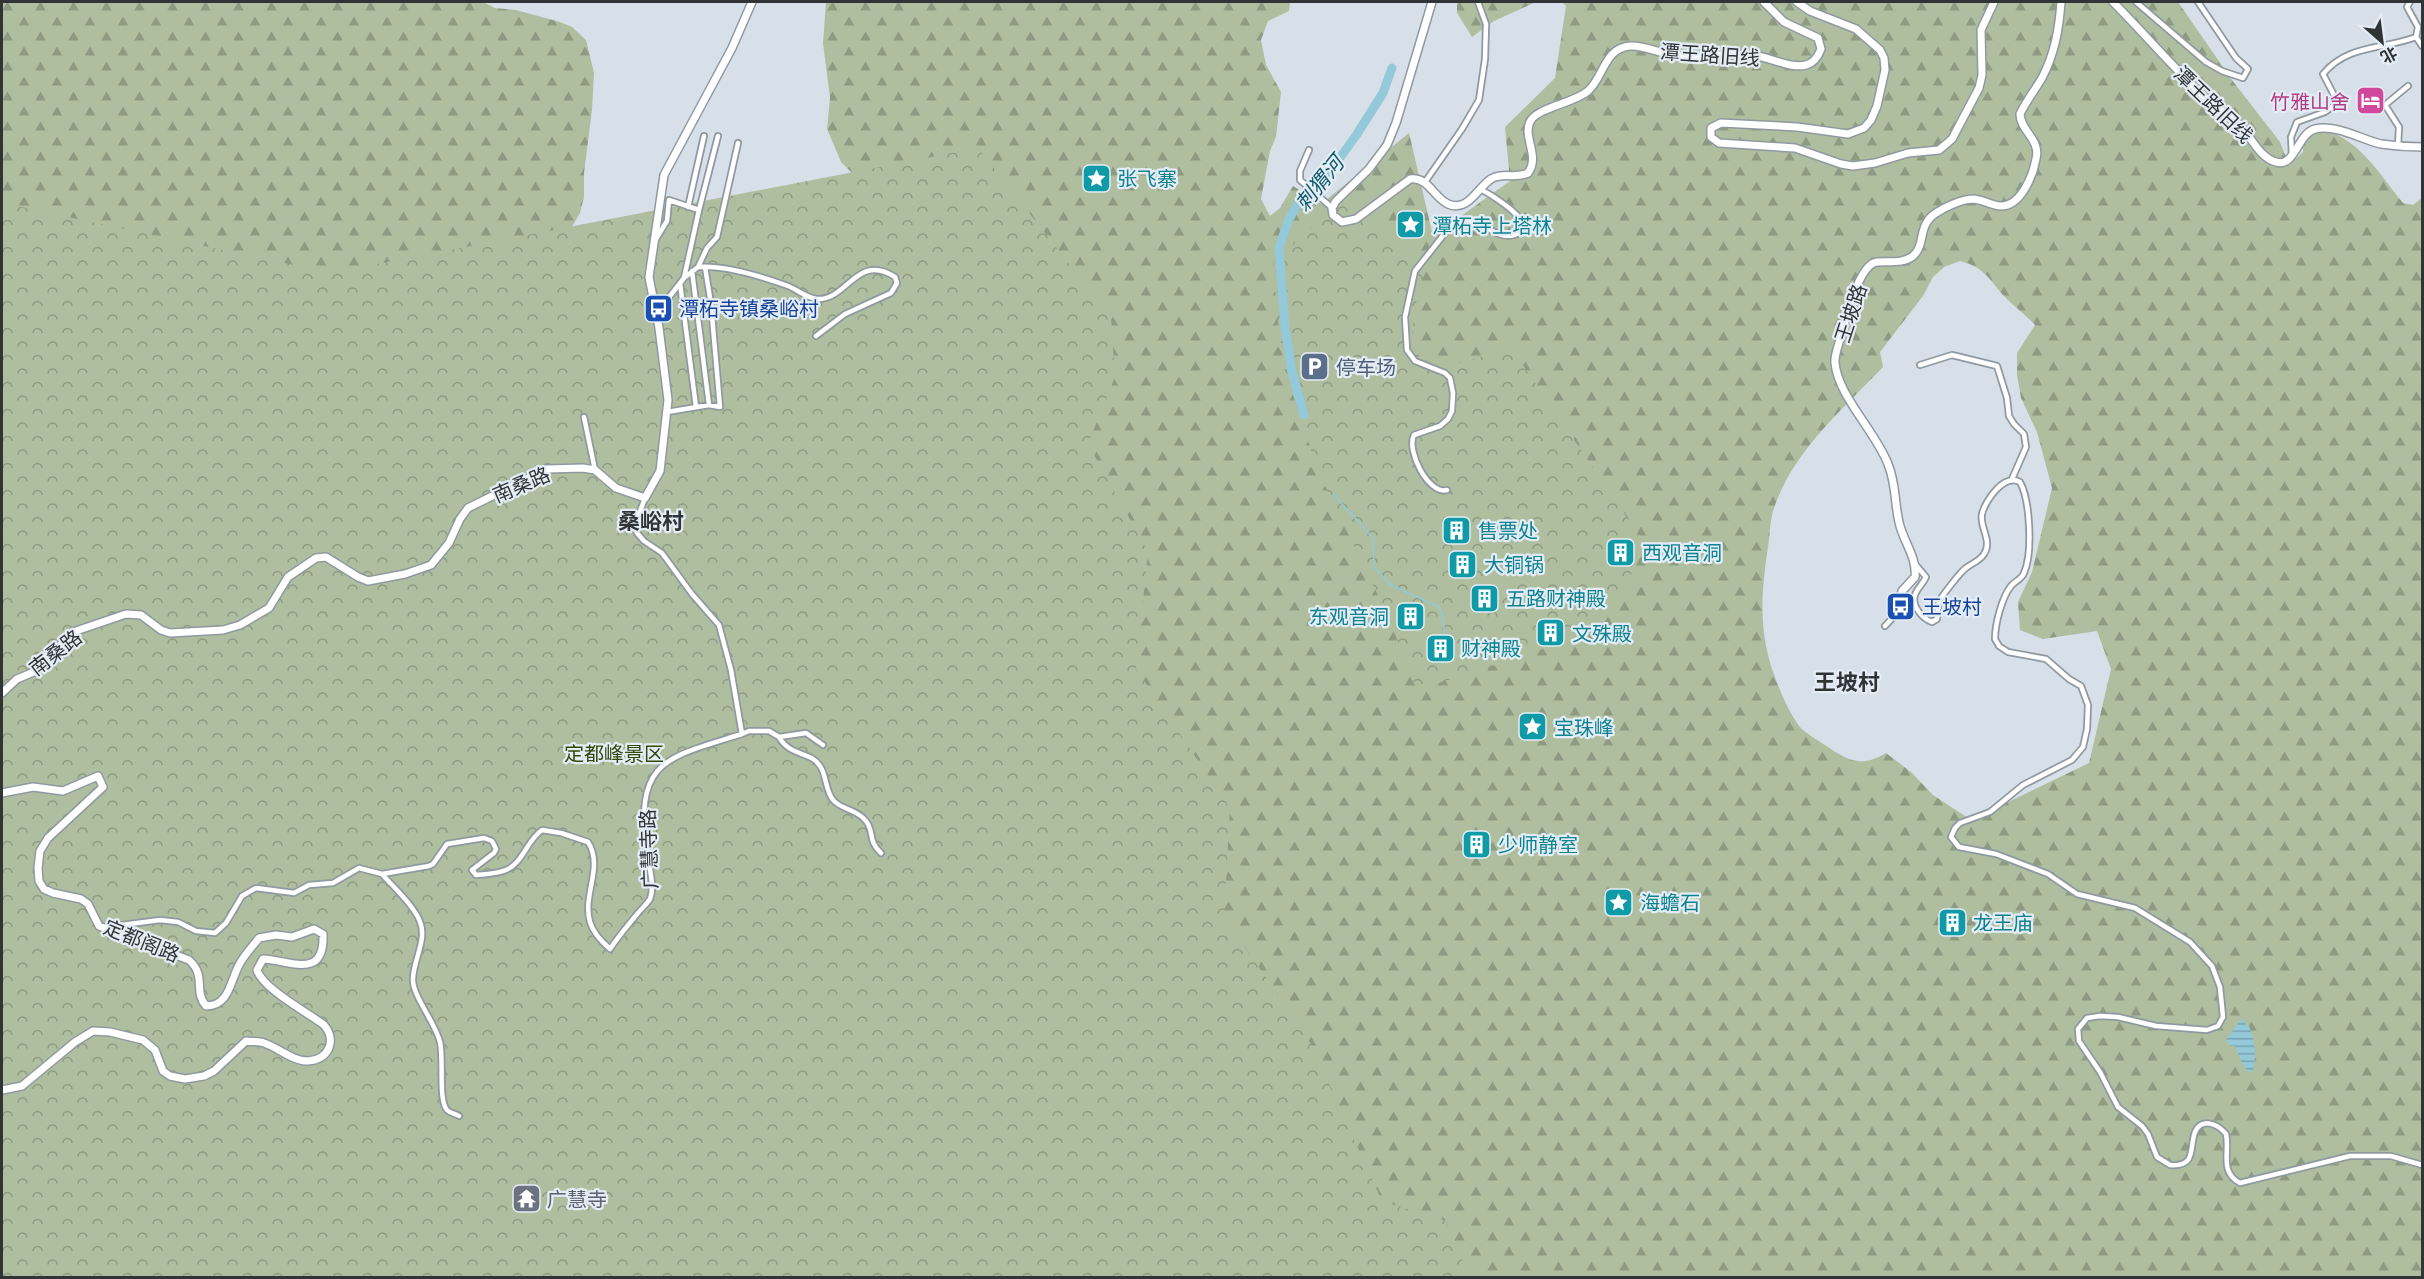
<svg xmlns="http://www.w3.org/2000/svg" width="2424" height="1279" font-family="'Golos Text','Noto Sans SC',sans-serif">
	<defs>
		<pattern id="forest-firs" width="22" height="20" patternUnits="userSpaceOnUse" patternTransform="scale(1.5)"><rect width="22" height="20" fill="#aebe9f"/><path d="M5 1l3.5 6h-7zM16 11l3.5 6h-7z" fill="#8e9b82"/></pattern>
		<pattern id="park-crowns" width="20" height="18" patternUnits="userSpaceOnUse" patternTransform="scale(1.5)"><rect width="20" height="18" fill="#aebe9f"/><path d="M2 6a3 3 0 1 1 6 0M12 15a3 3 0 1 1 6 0" fill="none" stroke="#8e9b82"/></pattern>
		<pattern id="water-rules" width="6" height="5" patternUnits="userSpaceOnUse" patternTransform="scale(1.5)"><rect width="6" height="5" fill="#93c9d9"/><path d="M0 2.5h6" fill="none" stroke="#79a4b1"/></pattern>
	</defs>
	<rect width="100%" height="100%" fill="#d7e0e8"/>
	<path fill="url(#forest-firs)" fill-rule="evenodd" d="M2,2H483L495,8L516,10L560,22L572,27L586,40L594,73L592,110L584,173V197L580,213L569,232L870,191L841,162L827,129L830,98L823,43L826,2H1290L1289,11L1268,21L1261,40L1266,65L1281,92L1276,137L1270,151L1261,199L1270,216L1280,208L1293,186L1321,204L1409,133L1433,236L1510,181L1505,127L1555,78L1566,6L1562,2H2178L2232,80L2280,142L2289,165L2303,152V142L2306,136L2324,129C2362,142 2379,174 2403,203L2413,205L2422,198V1277L2,1278ZM1960,261C1984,267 1988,278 2003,295C2013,306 2025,314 2035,325L2017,353V375L2021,398L2037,432L2052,488L2032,572L2018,602L2020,630L2043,639L2097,631L2111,669L2089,763L1971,820L1933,795L1911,772L1886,753C1863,767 1850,762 1828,747C1819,741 1806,734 1799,726C1791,715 1785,702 1780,690C1758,639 1760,600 1768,547C1770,535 1770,522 1773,511C1792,452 1841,411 1883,367L1880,352L1923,296L1933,277L1944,267Z
		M1457,2H1536L1494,21L1472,37L1457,13Z"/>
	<path fill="url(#park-crowns)" d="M978,148L1111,317L1115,377L1088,444L1148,552L1136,669L1230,808L1224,918L1306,1034L1382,1201L1446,1221L1467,1273L1466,1277L2,1278V203L331,273Z
		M1347,193L1426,264C1419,295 1403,333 1422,361C1451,370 1483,358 1509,345L1640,536L1627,593L1573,638L1483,670L1417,689L1387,614L1318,471L1284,368L1276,305L1274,263Z"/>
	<path fill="url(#water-rules)" d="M2242,1018L2247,1026H2249C2255,1041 2257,1055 2253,1070L2249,1073L2241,1061L2236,1047L2230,1045L2226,1040Z"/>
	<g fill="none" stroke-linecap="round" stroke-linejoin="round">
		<path stroke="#93c9d9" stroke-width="1.5" d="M1333,494L1373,538L1374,567L1391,585L1439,607L1443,617L1445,642"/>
		<path stroke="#93c9d9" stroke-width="9" d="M1304,415L1292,372L1285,328L1279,248L1289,219L1300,200L1332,169L1357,134L1383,93L1392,68"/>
		<defs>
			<path id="street" d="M2136,2L2206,62L2222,71L2243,78L2248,69L2236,58L2198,2
				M2416,37L2422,46
				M2398,146L2399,127L2385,105L2408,86
				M1309,150L1300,171V180L1330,206
				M2292,156L2291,137L2297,122L2325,112L2333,106L2335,97L2323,74C2348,44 2382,50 2416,37L2418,27L2407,7L2410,2
				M1425,182L1462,129L1479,100L1485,59L1486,24L1478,2
				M688,207L704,136
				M699,210L718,136
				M656,239L667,221L669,200L699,210L684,278
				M698,267L707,248L717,237L738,143
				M692,271L709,405
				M680,283L696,407
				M656,314L684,278L698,267C724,265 763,277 788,286C798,290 806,298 817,299C847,301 857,252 895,277L897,283L891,293L845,314L816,336
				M1920,365L1952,355L1997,366L2007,398L2009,416L2014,424L2024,434L2026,447L2012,479
				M667,412L709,405L720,407L711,304L705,267
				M584,417L595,470
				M1447,490C1428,495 1406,450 1414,435L1440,426L1448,419L1452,411L1453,393L1450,378L1445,373L1415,361L1407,350L1405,317L1415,271L1453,223C1476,210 1492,241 1514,235C1545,227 1490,194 1482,190
				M1915,564L1926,577C1923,584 1917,588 1915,595C1911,606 1923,619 1932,622L1937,619C1938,613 1937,606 1940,600C1942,596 1961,571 1966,568C1972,563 1980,561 1984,554C1993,541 1979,527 1982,514C1985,501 2004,473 2020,482C2030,500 2033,553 2024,573C2022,579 2015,581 2011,586C2002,597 1995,624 1995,639L1999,646L2008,652L2046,659L2069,679L2081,686L2088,705L2087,729L2083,747L2072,760L2023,785L1990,812L1960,823L1955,828L1951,837L1959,847L1996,854L2048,874L2077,894L2135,908L2190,942L2212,966L2220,987L2223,1017L2218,1026L2207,1030L2156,1026L2118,1017L2100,1016L2087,1018L2078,1029L2079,1041L2100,1072L2118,1107L2142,1126L2148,1134L2157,1157L2170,1165C2197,1167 2189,1148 2195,1132C2202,1117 2218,1124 2226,1134C2230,1152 2219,1172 2240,1183L2350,1156H2391L2422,1165
				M1885,626L1898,612L1899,604
				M742,734L749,731H769L779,737L806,733L823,745
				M779,737C790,757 811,751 820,766C827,776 825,792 834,801C843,810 858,810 866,821C875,833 867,840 881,853
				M107,927L160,920L178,922L196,931L215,933L226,923L242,896L256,888L294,893L309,885L333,883L359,868L382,874
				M459,1116C456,1114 450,1113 447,1110C438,1100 444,1059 440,1042C435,1022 412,995 413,979C413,962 426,941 421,925C417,908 393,887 382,874L429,866L433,864L447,844L484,838L492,841L496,849L494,853L472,870L476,875C485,874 497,874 506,870C523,863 527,840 542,830L561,833L588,842C604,867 582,895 590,922C593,933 602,942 610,949C618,937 628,925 638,913C641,909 647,904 650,899C655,887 649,866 647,853C634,760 665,758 742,734L731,670L719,625L692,594L662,553L644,541L637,533L635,525L645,498"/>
			<path id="secondary" d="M1432,2L1396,123L1387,145L1369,169L1336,201L1332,208L1333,215L1342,222L1356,219L1410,179C1429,177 1433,197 1448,204C1468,213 1478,187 1491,179C1502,172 1516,179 1528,173C1541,156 1521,136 1531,120C1540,107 1574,103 1588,91C1604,77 1604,48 1630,46C1646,45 1662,55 1679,56C1704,58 1732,52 1757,56C1772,58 1791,69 1806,65C1814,63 1818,57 1821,49L1818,38L1784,22L1764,2
				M1797,2L1810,11L1856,29L1880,50L1884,58L1885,70L1877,106L1871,120L1864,128L1848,134L1797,127L1721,123L1711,128V137L1719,143L1795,148L1841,164L1853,166L1875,163L1908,153L1939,150L1952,139L1979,88L1982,75L1981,30L1994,2
				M2113,2C2145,34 2175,70 2209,101C2218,109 2229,114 2238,123C2250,134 2259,158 2276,162C2295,168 2298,133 2315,129C2336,124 2360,139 2381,144C2395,146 2409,147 2422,147
				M1899,604L1902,591L1915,577C1917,558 1905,544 1900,526C1894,505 1897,486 1888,464C1876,432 1838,396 1835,363C1834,354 1840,342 1842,332C1847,316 1859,264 1877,262C1889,261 1903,264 1913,256C1926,245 1917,225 1936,213C1945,207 1962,199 1974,199C1983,200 1991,205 2000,206C2021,207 2033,175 2036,159C2041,139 2020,131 2020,114C2026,101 2035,90 2042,78C2055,53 2059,29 2061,2
				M2,693L17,679L36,671L73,632L126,614L141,615L161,630L170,633L223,630L240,625L269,608L288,577L316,558L326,557L358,577L368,581L405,574L431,565L449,543L460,519L468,508L547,469L583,468L595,470L616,488L645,498L660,471L668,400L659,328L649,277L664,175L732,48L752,2
				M2,793L33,787L63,791L98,776L103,787L48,838L40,851L38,868L39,881L44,889L53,893L81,899L88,904L99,926L189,960C207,976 193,991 206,1006C229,1006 230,982 239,965C244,955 252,947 259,938L276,935L292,937L314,929L323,934C325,981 289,960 263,959L257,970C263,989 307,1012 324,1025C337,1040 329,1060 308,1061C292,1061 279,1048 264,1043C259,1041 251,1042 246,1041L214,1071L204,1076L185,1079L170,1076L163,1071L155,1050L143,1040L110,1032L93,1031L75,1042L22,1086L2,1090"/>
		</defs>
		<use href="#street" stroke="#9099a0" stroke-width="8"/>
		<use href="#secondary" stroke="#9099a0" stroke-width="10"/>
		<use href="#street" stroke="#fff" stroke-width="4.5"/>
		<use href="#secondary" stroke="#fff" stroke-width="7"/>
	</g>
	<defs>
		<symbol id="hotel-square" viewBox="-11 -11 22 22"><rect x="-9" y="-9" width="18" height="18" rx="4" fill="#d1479c" stroke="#e4edf6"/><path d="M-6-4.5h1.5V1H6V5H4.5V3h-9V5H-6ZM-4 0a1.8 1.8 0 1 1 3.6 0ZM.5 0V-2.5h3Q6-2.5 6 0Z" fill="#fff"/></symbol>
		<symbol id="sight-square" viewBox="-11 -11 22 22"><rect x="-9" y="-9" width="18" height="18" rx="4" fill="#0f9aa8" stroke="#e4edf6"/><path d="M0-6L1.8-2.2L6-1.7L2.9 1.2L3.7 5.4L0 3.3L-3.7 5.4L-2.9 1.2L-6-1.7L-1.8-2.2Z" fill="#fff"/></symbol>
		<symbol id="bus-square" viewBox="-11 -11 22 22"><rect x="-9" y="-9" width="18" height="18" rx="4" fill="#1a4fb4" stroke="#e4edf6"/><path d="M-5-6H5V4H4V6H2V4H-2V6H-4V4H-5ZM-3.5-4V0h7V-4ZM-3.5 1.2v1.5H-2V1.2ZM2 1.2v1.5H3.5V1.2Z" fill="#fff"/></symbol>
		<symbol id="parking-square" viewBox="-11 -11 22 22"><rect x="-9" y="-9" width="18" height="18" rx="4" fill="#5c6f8a" stroke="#e4edf6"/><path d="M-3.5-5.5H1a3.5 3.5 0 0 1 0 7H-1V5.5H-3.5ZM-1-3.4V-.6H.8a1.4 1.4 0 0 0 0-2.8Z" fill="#fff"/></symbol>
		<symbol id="building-square" viewBox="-11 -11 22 22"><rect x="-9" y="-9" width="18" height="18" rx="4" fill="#0f9aa8" stroke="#e4edf6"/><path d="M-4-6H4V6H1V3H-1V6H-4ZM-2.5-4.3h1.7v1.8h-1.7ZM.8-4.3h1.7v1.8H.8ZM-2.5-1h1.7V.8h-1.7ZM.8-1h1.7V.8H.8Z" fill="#fff"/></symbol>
		<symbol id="temple-square" viewBox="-11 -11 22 22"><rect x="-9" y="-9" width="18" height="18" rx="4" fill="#6b7280" stroke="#e4edf6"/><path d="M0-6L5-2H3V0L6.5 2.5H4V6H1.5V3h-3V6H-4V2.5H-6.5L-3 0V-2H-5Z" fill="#fff"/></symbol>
	</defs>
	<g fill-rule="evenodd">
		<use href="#hotel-square" x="2354" y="84" width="33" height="33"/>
		<use href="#sight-square" x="1080" y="162" width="33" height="33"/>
		<use href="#sight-square" x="1394" y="208" width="33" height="33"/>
		<use href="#bus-square" x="642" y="292" width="33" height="33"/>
		<use href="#parking-square" x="1298" y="350" width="33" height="33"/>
		<use href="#building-square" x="1440" y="514" width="33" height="33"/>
		<use href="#building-square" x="1604" y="536" width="33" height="33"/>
		<use href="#building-square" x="1446" y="548" width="33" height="33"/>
		<use href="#building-square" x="1468" y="582" width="33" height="33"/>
		<use href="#bus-square" x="1884" y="590" width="33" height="33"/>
		<use href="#building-square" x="1394" y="600" width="33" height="33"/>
		<use href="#building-square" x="1534" y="616" width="33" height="33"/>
		<use href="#building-square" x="1424" y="632" width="33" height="33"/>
		<use href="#sight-square" x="1516" y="710" width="33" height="33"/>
		<use href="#building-square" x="1460" y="828" width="33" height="33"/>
		<use href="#sight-square" x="1602" y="886" width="33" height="33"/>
		<use href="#building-square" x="1936" y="906" width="33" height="33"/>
		<use href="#temple-square" x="510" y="1182" width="33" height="33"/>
	</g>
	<g text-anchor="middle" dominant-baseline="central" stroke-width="4.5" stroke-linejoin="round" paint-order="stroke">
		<g font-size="20" fill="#313437" stroke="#e4edf6">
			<text transform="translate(1710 54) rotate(4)">潭王路旧线</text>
			<text transform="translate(2214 104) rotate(44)">潭王路旧线</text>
			<text transform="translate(1850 313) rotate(-72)">王坡路</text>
			<text transform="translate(521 484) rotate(-23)">南桑路</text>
			<text transform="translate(55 652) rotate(-38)">南桑路</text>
			<text transform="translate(648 849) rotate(-92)">广慧寺路</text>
			<text transform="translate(142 940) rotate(22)">定都阁路</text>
		</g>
		<g font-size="20" fill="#b23c85" stroke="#e4edf6" text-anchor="end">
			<text x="2350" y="101">竹雅山舍</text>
		</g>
		<g font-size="20" fill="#0d838f" stroke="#e4edf6" text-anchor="start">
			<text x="1117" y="178">张飞寨</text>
			<text x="1432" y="225">潭柘寺上塔林</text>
			<text x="1478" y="530">售票处</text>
			<text x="1642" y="552">西观音洞</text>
			<text x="1484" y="564">大铜锅</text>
			<text x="1506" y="598">五路财神殿</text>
			<text x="1389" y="616" text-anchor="end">东观音洞</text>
			<text x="1572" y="633">文殊殿</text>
			<text x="1461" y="648">财神殿</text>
			<text x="1554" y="727">宝珠峰</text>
			<text x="1498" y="844">少师静室</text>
			<text x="1640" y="902">海蟾石</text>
			<text x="1973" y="922">龙王庙</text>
		</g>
		<g font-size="20" fill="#164399" stroke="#e4edf6" text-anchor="start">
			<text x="679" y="308">潭柘寺镇桑峪村</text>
			<text x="1922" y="606">王坡村</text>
		</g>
		<g font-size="20" fill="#4e5e75" stroke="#e4edf6" text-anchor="start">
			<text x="1336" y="367">停车场</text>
		</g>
		<g font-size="20" fill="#31490b" stroke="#e4edf6">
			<text x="614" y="753">定都峰景区</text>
		</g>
		<g font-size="20" fill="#5b616d" stroke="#e4edf6" text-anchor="start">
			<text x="547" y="1199">广慧寺</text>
		</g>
		<g font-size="21" font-style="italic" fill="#105a6b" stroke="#e4edf6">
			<text transform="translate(1319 183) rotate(-51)">刺猬河</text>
		</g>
		<g font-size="22" font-weight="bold" fill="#313437" stroke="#e4edf6">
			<text x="651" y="520">桑峪村</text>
			<text x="1847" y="681">王坡村</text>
		</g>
	</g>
	<rect width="2424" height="1279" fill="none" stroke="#313437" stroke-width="6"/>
	<g transform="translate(2382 42) rotate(152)" stroke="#e4edf6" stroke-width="4.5" paint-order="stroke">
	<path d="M0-4.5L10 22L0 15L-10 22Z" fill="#313437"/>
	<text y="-9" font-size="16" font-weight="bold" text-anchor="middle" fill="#313437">北</text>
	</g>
</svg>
